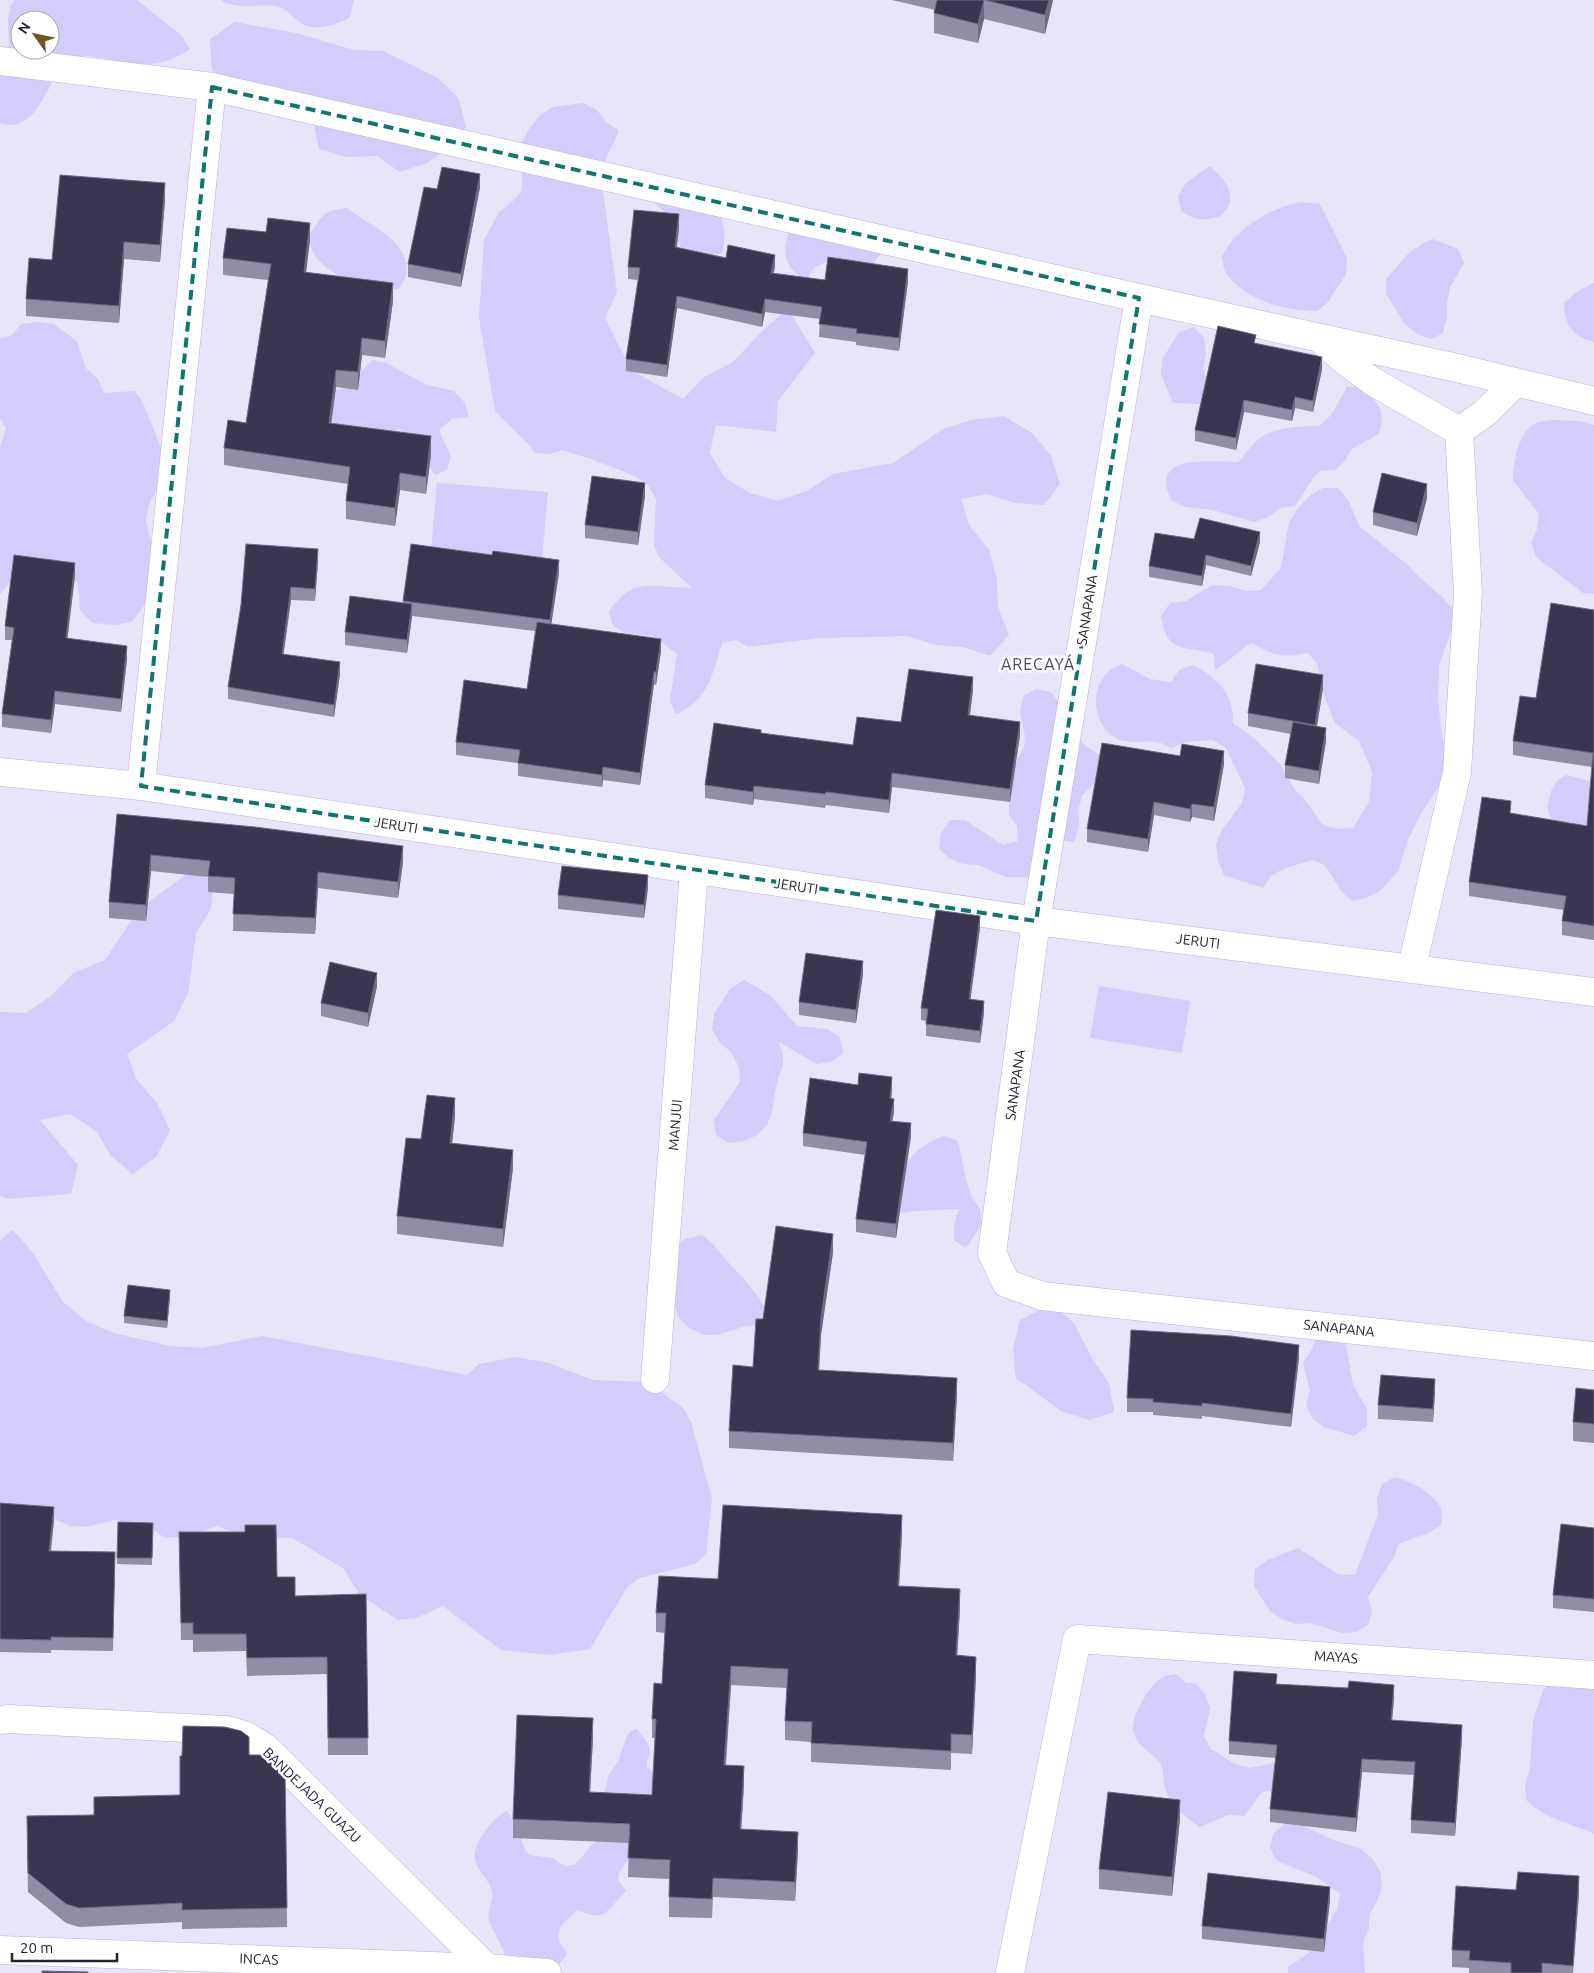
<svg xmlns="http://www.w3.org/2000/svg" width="1594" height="1973" font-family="Ubuntu,sans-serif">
	<rect width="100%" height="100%" fill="#e8e4fa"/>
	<path fill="#d4ccfb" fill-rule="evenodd" d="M15,0H137L181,35L190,49C160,70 135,65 102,58C94,57 83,54 75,58C45,71 43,136 0,123V63L9,49L8,19L11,5ZM20,20H50V50H20Z
		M221,0H354L349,18C337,24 321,30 307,26C297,23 291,12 282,8C263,1 239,12 221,0Z
		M235,22L296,33L354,50L383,51L438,78L459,99L466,127L449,148L427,163L400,172L377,156L346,157L319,149L313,121L259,100L212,70L210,39Z
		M583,103L597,110L606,122L619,131L600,171L617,292L605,318L631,370L683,399L704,377L733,362L765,328L788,309L815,353L778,401L776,432L716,425L710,453L725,478L750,493L778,501L807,491L833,474L893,463L943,429L971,420L1004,416L1032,433L1051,456L1060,484L1044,505L1015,503L987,494L961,499L969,525L989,550L997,579L998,607L1009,635L990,656L963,647L936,645L908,636L820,638L748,647L736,640L722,643C713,673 708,701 676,714L670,701L677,654L653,636L626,633L613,626L609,612C633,575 655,588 692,588L660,558L654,545L656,499L648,485L635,476L594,460L562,450L549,454L535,453C524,436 508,426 495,411L479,318L484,240L499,212L513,201L522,190V142L530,128L540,115L553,107Z
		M1210,166C1220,175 1232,186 1230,201C1229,206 1224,212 1221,216C1203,221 1196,221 1181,211L1178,196L1186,183Z
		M642,193L718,209C725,225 726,236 722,253L694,258L682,252C671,217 671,215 642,193Z
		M1301,202L1320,204L1347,258L1346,274L1328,302L1317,311C1288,311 1241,300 1225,271C1223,267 1223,261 1222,256C1237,227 1269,209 1301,202Z
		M347,208C369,226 411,240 406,275C405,280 401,285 398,289C371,292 325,277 312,250C310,245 310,239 310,234C323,214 323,211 347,208Z
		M789,231L878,240L880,255L871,266L829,261L815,267L806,280C784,268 782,253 789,231Z
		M1433,239L1458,249L1464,263L1450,287L1447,303V317L1443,333L1431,339L1417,334L1405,324L1386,294V279L1407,255L1420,245Z
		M1594,283V342C1572,336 1564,324 1564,303L1575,293Z
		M37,322L53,324L77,341L86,368L98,379L104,393L135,391L143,403L162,450L163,477L149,505L146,520L153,552L149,597L133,621L116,625L92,623L80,610L78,584L71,575L15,576L0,594V446L6,429L0,419V339L12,335L21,324Z
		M1194,327L1204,338L1206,353L1203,369L1213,396L1201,404L1173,403L1161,374L1163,358L1179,332Z
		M302,355L325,388L340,390L355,384L362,370L372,360L386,363L427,385L454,391L464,402L469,417L452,419L439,430L451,457L447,470L435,475L409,438L399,428L387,436L339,448Z
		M1347,387H1361C1379,405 1386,408 1379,434L1353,448L1345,460L1335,470L1320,471C1309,481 1304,494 1295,506L1281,508L1268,517L1254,522L1213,510L1186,507L1172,501C1147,453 1210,462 1238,462C1245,455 1252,444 1260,438C1277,427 1300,426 1319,426L1331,415Z
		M1551,420L1580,421L1594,425V594L1583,593L1536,557L1531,543L1537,529L1539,514L1513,480C1513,462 1519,429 1538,422C1542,421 1547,421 1551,420Z
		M437,483L548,492L542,560L431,550Z
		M1323,488H1338L1348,500L1360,527L1408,565L1419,577L1441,596L1452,608L1455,622L1439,664L1438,697L1441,729L1447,762L1445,777L1420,815L1407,842L1399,870L1380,891L1366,898L1352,901L1341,891L1325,865L1312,860L1283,869L1271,876L1263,888L1224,875L1218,861L1216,844L1222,830L1242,803L1245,788L1226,748L1213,740L1185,742L1171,748C1167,746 1162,743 1157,742C1143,740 1127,745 1114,737C1092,723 1090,688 1109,671C1112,668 1118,666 1122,664L1150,679L1171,682L1179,670L1193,665C1217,677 1234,694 1233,723L1256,740L1280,764L1295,790L1305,800L1322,824L1336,829L1353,828L1369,802L1372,772L1359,741L1335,723L1324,696L1317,664L1308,653C1284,658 1273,656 1252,643C1238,650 1229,662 1215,670L1214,654C1184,645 1167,655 1161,616L1170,603L1186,601L1212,585L1230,586L1246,591L1261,590L1281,568L1289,522L1298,508L1309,496Z
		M1036,689L1051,692L1068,715L1080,741L1104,759L1103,774L1082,796L1078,811L1079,826L1074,842L1045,838L1034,878L1006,877L978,865L964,864L949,858L939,849L941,833L950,820H965L1003,845L1018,841L1017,826L1009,815V800L1005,785L1026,742L1020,711L1023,696Z
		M1566,775L1589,781L1594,787V858C1582,847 1551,825 1548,811C1547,806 1549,800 1550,795C1552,786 1558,779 1566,775Z
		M191,871L214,881L211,909L196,933L188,994L174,1021L127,1054L137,1080L157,1103L170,1130L156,1157L133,1174L111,1156L96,1131L70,1114L40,1120L78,1165L71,1194L8,1199L0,1196V1012L26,1013L54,994L73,973L105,960L139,909Z
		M744,980L771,996L797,1026L827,1029L839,1037L844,1053L831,1062L817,1064L779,1042L783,1055L782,1068L777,1082L772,1112L767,1125L757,1135L744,1141L729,1143L716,1135L714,1120L740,1082L739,1067L731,1052L719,1042L712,1029L714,1014L730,989Z
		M1099,986L1190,1001L1182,1053L1090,1038Z
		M944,1136L958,1141L967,1184L972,1198L980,1209L982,1224L966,1248L954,1240V1224L959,1209L915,1211L901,1213L886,1209L893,1172C910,1166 905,1163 916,1152C925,1144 933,1140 944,1136Z
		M13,1230L32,1252L63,1302L86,1321L114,1333L170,1346L202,1348L262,1336L467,1375L479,1364L515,1357L549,1363L593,1380L648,1382L684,1409L691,1422L712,1498L706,1554L695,1564L640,1578L628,1586L590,1649L549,1655L501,1650L443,1606L416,1618L398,1620L360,1595L343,1568L292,1538L245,1537L217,1526L189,1536L165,1538L148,1526L115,1520L86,1527L70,1526L30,1509L0,1512V1240Z
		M702,1235C714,1243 717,1250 726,1260C742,1277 758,1292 767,1313L761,1325L746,1326L717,1335H703L689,1328L678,1317L674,1301L672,1248L685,1239Z
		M1052,1304L1074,1323L1093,1360L1109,1383L1114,1412L1089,1420L1061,1411L1016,1378L1013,1349L1020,1320Z
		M1317,1336L1345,1340L1353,1384L1367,1410V1426L1354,1436L1324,1427L1312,1418L1306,1405L1310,1391L1303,1363L1312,1349Z
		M1395,1477C1411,1482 1434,1492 1441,1509C1443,1514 1441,1520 1441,1525L1428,1533L1398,1544L1394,1557L1368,1597L1372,1611L1368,1625L1356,1632L1342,1633L1311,1623L1296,1624L1282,1619L1270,1611L1254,1586L1255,1569L1268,1560L1298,1548L1338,1574L1355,1575L1378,1514L1377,1499L1382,1484Z
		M1594,1670V1834C1581,1827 1566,1824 1553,1818C1543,1814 1534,1807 1526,1800L1525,1784L1530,1768L1533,1720L1543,1690L1554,1678Z
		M1176,1674L1186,1683H1195L1205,1694L1210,1708L1204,1736L1211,1749L1235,1764L1249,1768L1279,1762L1293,1787L1262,1792L1244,1816L1228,1815L1200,1827C1183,1815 1168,1806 1164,1784C1163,1778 1164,1771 1161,1765C1154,1752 1140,1750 1134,1734C1128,1722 1149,1685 1161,1678C1164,1675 1171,1675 1176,1674Z
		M637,1729C641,1735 652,1746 650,1754C648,1759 647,1761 647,1767L661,1778L631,1855L619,1873L618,1880L626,1891C606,1911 606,1923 577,1910C570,1918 554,1928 559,1940C560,1945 565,1949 567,1954L553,1972L506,1960C503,1945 494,1934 489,1921C486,1912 494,1903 492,1891C489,1880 478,1871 475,1860C471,1845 494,1816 507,1811L518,1828L525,1850L530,1855L552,1858L565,1866L573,1865L580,1860L590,1846L603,1837L605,1790L609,1775L618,1761L626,1739L629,1732Z
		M1285,1823L1300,1824L1331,1839L1361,1849L1372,1858L1380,1871L1382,1887L1377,1901L1370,1914L1369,1929L1363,1942L1365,1973H1288V1967L1313,1950L1337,1909L1340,1894L1317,1877L1277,1861L1270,1848L1273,1834Z"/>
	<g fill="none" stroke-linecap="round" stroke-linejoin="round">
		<defs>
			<path id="street" d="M0,61L212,87L1139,298L1457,368L1594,401
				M1139,298L1036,921L992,1253L1006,1283L1042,1296L1594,1356
				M1319,338L1346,362L1372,381L1459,431L1468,593L1457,772L1412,967
				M1459,431L1485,413L1516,382
				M0,772L141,786L1036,921L1594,992
				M141,786L212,87
				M655,1379L694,871
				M0,1720L9,1719L226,1730L247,1736L266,1748L487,1968
				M0,1950L487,1968L547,1973
				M1010,1973L1077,1639L1594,1675"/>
		</defs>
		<use href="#street" stroke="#b9b3d6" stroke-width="29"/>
		<use href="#street" stroke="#fff" stroke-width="28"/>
	</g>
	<path fill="#928ca6" d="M892,0H1053L1045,34L984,19L978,43L934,33V13L935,10Z
		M480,187L461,287L408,277V264L437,189Z
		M165,200L160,262L124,259L119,323L26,316V299L52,260Z
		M679,227L677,248L775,267L773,273L825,280L908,281L899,351L856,345V342L819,337L820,319L765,312L762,327L677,308L667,377L626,371V359L638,280L628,279V267Z
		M310,240L306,272L393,301L385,358L362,355L358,390L336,387L331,423L431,454L426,494L400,490L395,526L346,519V501L348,484L224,465V448L246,423L268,280L223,275V258Z
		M1256,343L1322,369L1313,412L1295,408L1292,421L1244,412L1236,450L1195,441V430Z
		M645,496L638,545L585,538V525Z
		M1427,498L1417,536L1373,525V512Z
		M1194,539L1260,542L1251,576L1206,565L1202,586L1149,577V566Z
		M411,544L559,573L551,624L661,651L656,685L654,684L640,785L603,780L602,787L518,776V763L456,755V742L527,689L535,631L412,616L407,653L345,645V632L403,603Z
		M318,561L315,601L291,600L283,654L340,674L334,717L228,699V687L241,605Z
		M75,576L67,638L127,659L121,712L55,704L51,733L2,727V714L12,640H5V626Z
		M1594,610V940L1562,935V921L1564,910L1469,896V882L1511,814L1587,826L1592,767L1513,755V741Z
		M1323,688L1317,726L1326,741L1319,784L1285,778V765L1291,734L1248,726V713Z
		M973,690L970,715L1020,735L1010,802L892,787L889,813L826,805L825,808L754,799L753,805L705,798V785L761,733L853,745Z
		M1224,764L1214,821L1192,817L1190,822L1154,815L1148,852L1087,842V829Z
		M117,814L403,862L398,898L318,888L315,934L233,931L234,894L208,892V877L151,871L146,921L109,918V902Z
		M648,888L644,918L558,909V895Z
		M980,928L970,999L984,1013L980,1043L926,1036V1021L921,1020V1008Z
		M863,974L856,1023L799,1015V1002Z
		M377,986L368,1027L321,1016V1003Z
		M892,1090L891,1098L894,1112L892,1121L911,1136L896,1238L856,1232V1219L865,1155L803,1146V1133Z
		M455,1117L452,1143L513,1168L503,1247L397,1234V1216L421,1139Z
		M833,1252L821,1335L819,1370L957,1395L953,1461L729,1448V1431L753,1367L763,1319Z
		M170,1297L167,1328L124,1323V1316Z
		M1299,1358L1291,1427L1202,1416V1419L1153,1415V1412H1127V1398Z
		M1594,1390V1443L1573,1441V1422Z
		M1435,1392L1433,1422L1378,1419V1405Z
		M0,1503L54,1520L51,1551L115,1565L113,1651L51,1650V1653L0,1652Z
		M118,1522L153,1523L152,1565L117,1564Z
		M1594,1528V1612L1553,1608V1595Z
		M902,1534L899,1586L960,1609L957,1656L976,1676L972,1754L951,1753V1770L811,1762V1742L785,1740V1721L787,1688L731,1685L726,1765L744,1785L741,1829L798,1851L795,1901L713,1897L712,1918L669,1917V1879L628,1877L629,1843L513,1838V1819L593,1738L590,1792L652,1795L655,1738H652V1719L662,1684L665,1633L656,1632V1613L718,1579Z
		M179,1549L277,1577L295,1596L366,1594L368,1755H328L327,1674L247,1676L246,1651L193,1652V1640H181Z
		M1277,1684L1394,1698L1392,1720L1462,1738L1455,1836L1411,1833V1820L1414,1775L1362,1772L1356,1832L1270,1822V1809L1276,1758L1229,1754V1741Z
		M249,1755L285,1770L287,1927L182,1929V1922L79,1927L66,1923L28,1892L27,1835L94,1815L180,1795Z
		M1180,1819L1172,1896L1099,1889V1869Z
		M1579,1893L1573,1973H1469V1968L1452,1967V1950Z
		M1330,1900L1324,1952L1202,1939V1926Z"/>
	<path fill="#6f6a84" d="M984,0V19L978,43V24Z
		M1049,0H1053L1045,34V15Z
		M480,174V187L461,287V274Z
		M165,183V200L160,262V245Z
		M679,214V227L675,260V247Z
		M310,223V240L304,289V272Z
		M124,242V259L119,323V306Z
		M775,255V267L771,286V273Z
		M908,269V281L899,351V338Z
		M393,283V301L385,358V341Z
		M677,296V308L667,377V365Z
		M765,299V312L762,327V314Z
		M362,338V355L358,390V372Z
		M1322,357V369L1313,412V401Z
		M336,370V387L329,440V423Z
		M1295,397V408L1292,421V410Z
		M1244,400V412L1236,450V438Z
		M431,436V454L426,494V477Z
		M400,473V490L395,526V508Z
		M645,483V496L638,545V532Z
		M1427,484V498L1417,536V523Z
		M1260,532V542L1251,576V566Z
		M318,549V561L315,601V589Z
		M1206,555V565L1202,586V576Z
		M559,560V573L550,633V620Z
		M75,563V576L66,651V638Z
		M291,587V600L282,666V654Z
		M412,604V617L407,653V640Z
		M661,639V651L656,685V672Z
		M127,646V659L121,712V699Z
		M340,662V674L334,717V705Z
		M654,672V684L640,785V773Z
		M1323,675V688L1315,738V725Z
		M973,677V690L968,728V715Z
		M55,691V704L51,733V720Z
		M1020,722V735L1010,802V789Z
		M1326,728V741L1319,784V771Z
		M1224,751V764L1214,821V807Z
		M603,767V780L602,787V775Z
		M892,773V787L889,813V800Z
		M754,786V799L753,805V792Z
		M1154,802V815L1148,852V839Z
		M1192,804V817L1190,822V809Z
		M403,846V862L398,898V882Z
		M151,855V871L146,921V905Z
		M318,872V888L315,934V918Z
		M648,875V888L644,918V905Z
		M980,916V928L969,1011V999Z
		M863,961V974L856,1023V1010Z
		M377,973V986L368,1027V1013Z
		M984,1001V1013L980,1043V1031Z
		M892,1077V1090L890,1111V1098Z
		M455,1098V1117L450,1161V1143Z
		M894,1099V1112L890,1134V1121Z
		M911,1123V1136L896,1238V1224Z
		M513,1150V1168L503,1247V1229Z
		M833,1234V1252L821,1335L818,1388V1370L821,1317Z
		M170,1290V1297L167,1328V1321Z
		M1299,1345V1358L1291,1427V1414Z
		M957,1378V1395L953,1461V1443Z
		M1435,1379V1392L1433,1422V1409Z
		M54,1507V1520L49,1564V1551Z
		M902,1515V1534L898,1605V1586Z
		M960,1589V1609L956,1675V1655Z
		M976,1657V1676L972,1754V1735Z
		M731,1666V1685L724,1784V1765Z
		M1394,1685V1698L1391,1733V1720Z
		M593,1718V1738L589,1811V1792Z
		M1462,1725V1738L1455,1836V1823Z
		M1362,1759V1772L1356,1832V1818Z
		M744,1766V1785L740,1848V1829Z
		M1180,1800V1819L1172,1896V1877Z
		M798,1832V1851L795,1901V1882Z
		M1579,1876V1893L1573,1973Z
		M1330,1887V1900L1324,1952V1939Z"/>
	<path fill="#3b3552" stroke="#6f6a84" d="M937,0H984L978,24L934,13Z
		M985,0H1049L1045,15Z
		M442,167L480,174L461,274L408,264L424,187L437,189Z
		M60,175L165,183L160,245L124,242L119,306L26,299L29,258L52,260Z
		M634,210L679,214L675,247L726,258L728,245L775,255L771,273L825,280L828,257L908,269L899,338L856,333L857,329L819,324L822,307L765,299L762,314L677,296L667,365L626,359L640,268L628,267Z
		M268,218L310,223L304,272L393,283L385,341L362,338L358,372L336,370L329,423L431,436L426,477L400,473L395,508L346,501L350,467L224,448L228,420L246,423L271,264L223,258L227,228L266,232Z
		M1218,326L1256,335L1254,343L1322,357L1313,401L1295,397L1292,410L1244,400L1236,438L1195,430Z
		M1382,473L1427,484L1417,523L1373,512Z
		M592,476L645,483L638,532L585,525Z
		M1200,518L1260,532L1251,566L1206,555L1202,576L1149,566L1155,533L1194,539Z
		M246,544L318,549L315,589L291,587L282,654L340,662L334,705L228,687L241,605Z
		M411,544L492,555L493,551L559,560L550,620L403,601Z
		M14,555L75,563L66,638L127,646L121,699L55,691L51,720L2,714L14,628L5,626Z
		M350,596L412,604L407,640L345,632Z
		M1551,603L1594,610V926L1562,921L1566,896L1469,882L1482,797L1511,801L1510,813L1587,826L1593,753L1513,741L1520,696L1536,698Z
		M537,622L661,639L656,672H654L640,773L603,767L602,775L518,763L520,750L456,742L464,680L527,689Z
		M1256,664L1323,675L1315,725L1248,713Z
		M909,669L973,677L968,715L1020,722L1010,789L892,773L889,800L826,792L825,794L754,786L753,792L705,785L714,723L761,730V733L853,745L857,717L901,722Z
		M1293,722L1326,728L1319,771L1285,765Z
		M1102,743L1180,756L1182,744L1224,751L1214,807L1192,804L1190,809L1154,802L1148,839L1087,829Z
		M117,814L255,827L403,846L398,882L318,872L315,918L233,914L235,878L208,876L210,861L151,855L146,905L109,902Z
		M562,866L648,875L644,905L558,895Z
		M936,910L980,916L969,999L984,1001L980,1031L926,1024L928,1009L921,1008Z
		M806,953L863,961L856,1010L799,1002Z
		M330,962L377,973L368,1013L321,1003Z
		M859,1073L892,1077L890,1098L894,1099L890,1121L911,1123L896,1224L856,1219L867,1142L803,1133L810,1078L858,1085Z
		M427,1095L455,1098L450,1143L513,1150L503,1229L397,1216L406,1138L421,1139Z
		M776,1226L833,1234L821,1317L818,1370L957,1378L953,1443L729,1431L733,1365L753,1367L756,1319H763Z
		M128,1285L170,1290L167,1321L124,1316Z
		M1131,1330L1231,1336L1299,1345L1291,1414L1202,1403V1406L1153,1402V1399L1127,1398Z
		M1381,1375L1435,1379L1433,1409L1378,1405Z
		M1576,1388L1594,1390V1424L1573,1422Z
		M0,1503L54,1507L49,1551L115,1552L113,1638L51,1637V1640L0,1639Z
		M723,1505L902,1515L898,1586L960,1589L956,1655L976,1657L972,1735L951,1734V1751L811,1743L812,1722L785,1721L788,1669L731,1666L724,1765L744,1766L740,1829L798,1832L795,1882L713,1878L712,1899L669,1897L670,1860L628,1858L630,1824L513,1819L517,1715L593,1718L589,1792L652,1795L656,1719H652L654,1683L662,1684L666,1613H656L659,1576L718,1579Z
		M118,1522L153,1523L152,1558H117Z
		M1561,1524L1594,1528V1599L1553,1595Z
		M245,1525H276L277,1577H295V1596L366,1594L368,1738H328L327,1657L247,1658L246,1634H193V1623H181L179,1532H245Z
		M1234,1671L1277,1674L1276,1684L1348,1688L1349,1681L1394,1685L1391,1720L1462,1725L1455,1823L1411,1820L1415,1762L1362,1759L1356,1818L1270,1809L1277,1745L1229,1741Z
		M183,1726L225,1727L241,1731L249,1737V1755H270L285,1770L287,1908L182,1910V1903L79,1908L66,1904L28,1873L27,1816L94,1815V1797L180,1795V1756H182Z
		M1108,1792L1180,1800L1172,1877L1099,1869Z
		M1518,1872L1579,1876L1573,1966L1542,1963V1973H1511V1963L1469,1960L1470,1951L1452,1950L1456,1886L1516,1890Z
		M1208,1873L1330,1887L1324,1939L1202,1926Z
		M42,1971L88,1972V1973H42Z"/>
	<path fill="none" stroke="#0f766e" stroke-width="4" stroke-dasharray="10 6" stroke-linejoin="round" d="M212,87L1139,298L1036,921L141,786Z"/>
	<g text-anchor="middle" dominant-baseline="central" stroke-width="5" stroke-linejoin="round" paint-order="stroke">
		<g font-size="14" fill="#252330" stroke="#fff">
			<text transform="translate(1087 610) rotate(-81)">SANAPANA</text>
			<text transform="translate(396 825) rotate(9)">JERUTI</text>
			<text transform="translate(796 886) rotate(8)">JERUTI</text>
			<text transform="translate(1198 941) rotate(7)">JERUTI</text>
			<text transform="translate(1015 1085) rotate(-82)">SANAPANA</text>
			<text transform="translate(675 1125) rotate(-86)">MANJUI</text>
			<text transform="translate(1339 1328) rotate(6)">SANAPANA</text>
			<text transform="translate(1336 1657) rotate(4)">MAYAS</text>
			<text transform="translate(312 1795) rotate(44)">BANDEJADA GUAZU</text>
			<text transform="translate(259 1959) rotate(2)">INCAS</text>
		</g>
		<g font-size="16" letter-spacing="1" fill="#4f4967" stroke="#fff">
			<text x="1038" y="664">ARECAYÁ</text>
		</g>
	</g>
	<g transform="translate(35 35) rotate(303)"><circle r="24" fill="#ffffff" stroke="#a8a7ac"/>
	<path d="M0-4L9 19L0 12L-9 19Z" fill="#6e5626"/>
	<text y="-8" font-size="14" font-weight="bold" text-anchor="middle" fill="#252330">N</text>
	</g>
	<path d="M12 1953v8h105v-8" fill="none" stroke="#252330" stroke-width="2.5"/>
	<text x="20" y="1953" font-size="15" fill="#252330" stroke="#ffffff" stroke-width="4" paint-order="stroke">20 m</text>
</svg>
